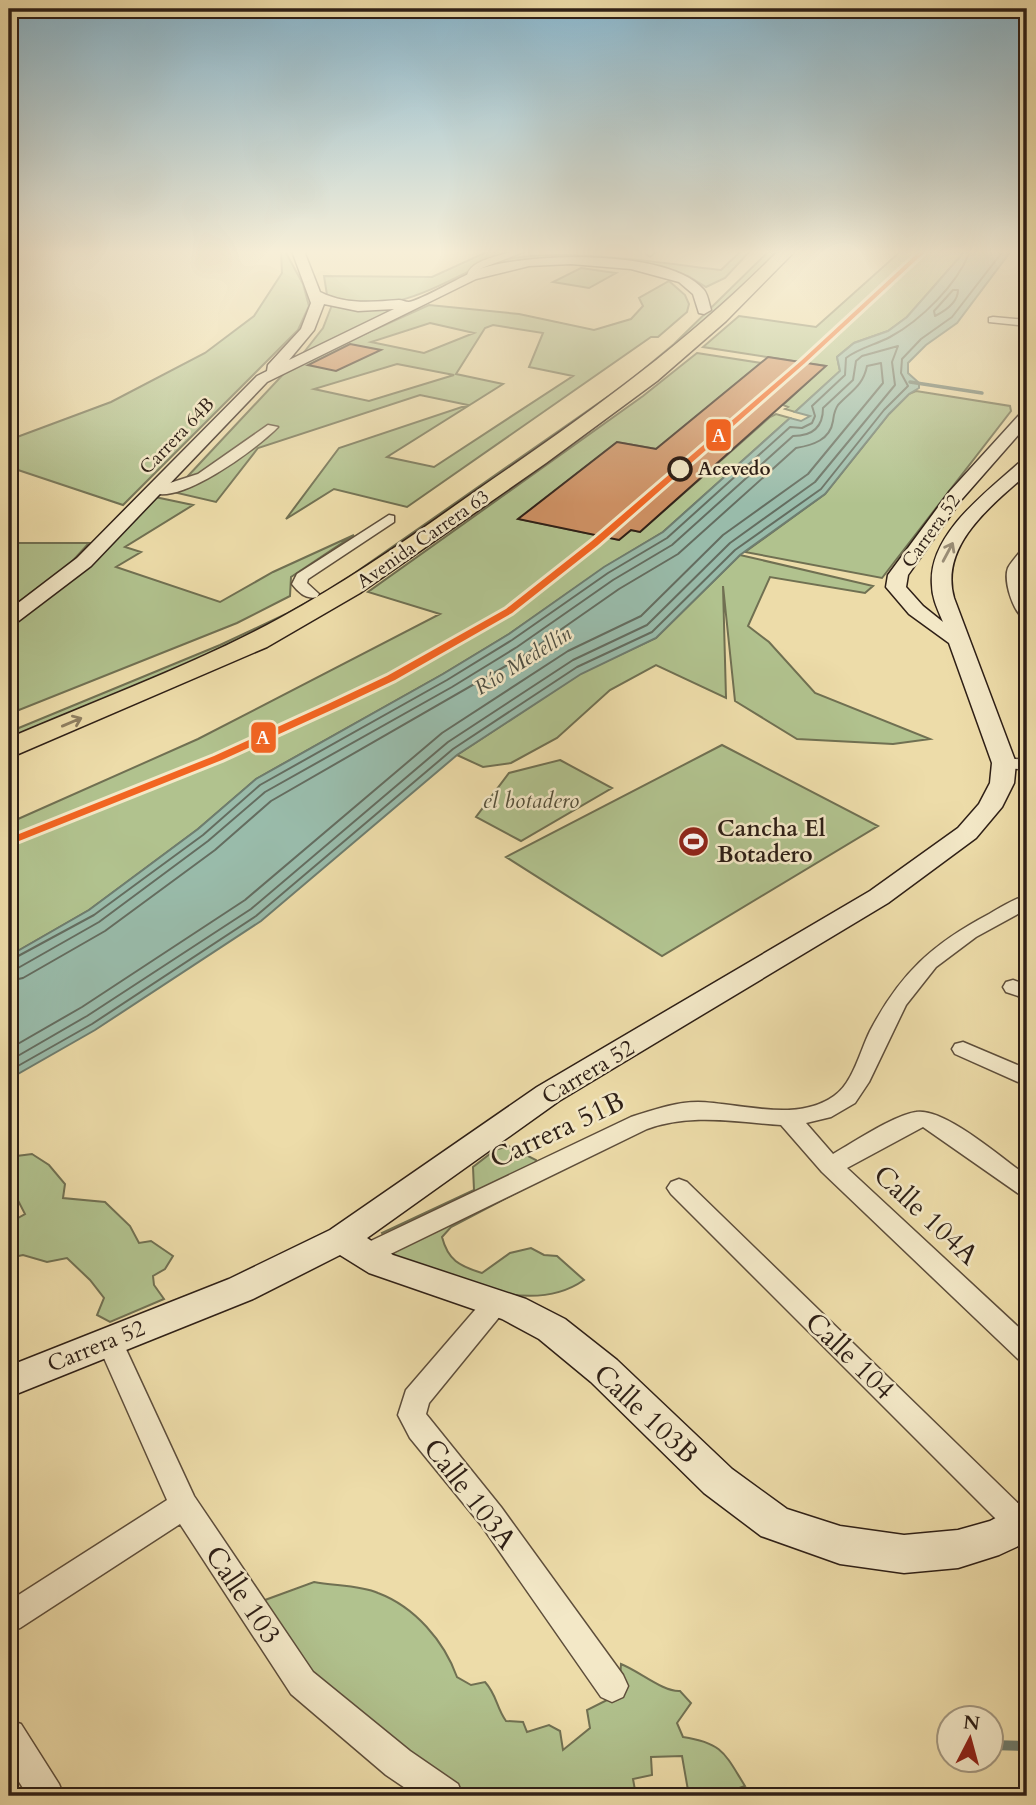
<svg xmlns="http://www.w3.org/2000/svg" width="1036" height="1805" font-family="Cardo,serif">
	<rect width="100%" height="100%" fill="#eddca9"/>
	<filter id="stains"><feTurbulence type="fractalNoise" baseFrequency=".00286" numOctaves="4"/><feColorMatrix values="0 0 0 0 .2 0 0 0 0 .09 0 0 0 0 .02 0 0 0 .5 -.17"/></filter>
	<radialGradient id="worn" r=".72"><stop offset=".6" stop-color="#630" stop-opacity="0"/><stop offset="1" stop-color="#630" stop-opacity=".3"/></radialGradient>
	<path fill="#b1c28e" stroke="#707052" stroke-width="2" fill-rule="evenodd" d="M281,251H285L303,284L309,306L298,330L123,505L9,467V440L111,402L205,353L254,316L282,273Z
		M489,251H515C456,271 392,327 327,295L324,276L432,277Z
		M741,251H750L725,278L706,287L688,276L575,259L477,271C519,239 667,264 721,270Z
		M769,251H781L627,389L300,614L9,742V732L220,645L286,614L339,584L626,384L674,344Z
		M901,251H965L907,317L888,331L854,343L837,357L840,371L795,412L785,409L788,407L783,405L825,366L703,347L739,316L816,327Z
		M581,268L616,273L589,288L553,282Z
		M669,281L685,295L689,304L687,312L658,337H651L407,507L334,489L286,519L339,448L468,405L420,395L258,448L216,502L173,492L289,368L429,305L519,314L594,330L631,319L643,306L639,298ZM430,323L474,333L424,353L371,342ZM493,325L543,333L529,367L573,376L434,467L387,457L503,384L456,374L485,328ZM397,364L454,375L369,401L314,389Z
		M332,305L398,307L301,356L323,328Z
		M697,353L761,363L656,449L617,442L519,519L619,540L631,530L640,532L770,417L776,414L790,418L663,532L605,567L509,634L443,674L256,779L198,829L89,910L9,956V823L198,739L440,614L368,592L643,396Z
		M916,391L1010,406L1011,411L882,578L745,552L825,494L889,414L909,394Z
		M155,497L193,505L125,547L141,552L116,567L220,602L273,572L354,535L291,577L290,596L237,623L9,714V628Z
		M9,543H89L69,565L9,609Z
		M740,555L873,586L865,593L770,577L748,626L769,642L815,693L930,739L893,744L797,739L735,701L723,586L726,698L656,665L610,690L557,738L511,763L483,767L457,755L581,673L656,638Z
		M722,745L878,826L662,956L506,857Z
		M560,760L612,788L521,841L476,817L509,773Z
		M508,1146L536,1160L533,1184L451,1227L442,1237C448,1260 459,1266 482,1273L510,1253L531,1248L544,1255L557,1256L584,1280C530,1318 454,1278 398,1261L382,1233L474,1190L473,1167L495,1150Z
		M32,1154L49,1165L65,1184L63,1198L105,1202L130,1226L139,1243L151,1241L173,1256L165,1269L153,1276L154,1285L164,1299L110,1322L97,1315L104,1298L90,1280L67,1258L47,1262L23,1255L9,1258V1223L25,1214L9,1183V1157Z
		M314,1582C334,1586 360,1585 378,1593C415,1607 444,1641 457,1677L471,1685L485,1682C497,1695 496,1707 506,1721L523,1722L527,1732L549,1725L560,1731L563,1750L590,1728L587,1710L619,1694L621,1664C639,1671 663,1692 680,1691L691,1703L677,1723L683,1737C723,1743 725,1754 745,1786L725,1793L689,1796L682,1756L651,1757L652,1775L633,1779L635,1790H616L615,1796H429L389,1765L255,1606L265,1600Z"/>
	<path fill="#9ba" stroke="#6e7d6f" stroke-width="2" d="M965,251H1011L957,323L926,345L908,363V373L919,383V388L909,394L889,414L825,494L740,555L656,638L581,674L457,755L261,921L95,1030L9,1079V956L89,910L198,829L256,779L443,674L509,634L604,567L663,532L790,418L801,421L810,416L795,412L840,371L837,357L854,343L888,331L907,317Z"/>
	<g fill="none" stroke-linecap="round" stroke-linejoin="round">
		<path stroke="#646d60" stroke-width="2" d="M953,290H958C958,302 945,311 935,316L934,311Z
			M9,961L94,915L203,835L260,785L447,680L512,640L608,573L667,538L790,427L802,428L812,423L815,416L812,406L845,375L846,358C859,348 875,345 890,337C920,321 958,284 970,251
			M9,970L18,968L99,922L208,841L265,792L452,687L517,647L613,580L672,545L793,436C812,436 823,428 823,408L853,380L856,361L862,356L898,346L892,362L895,385L815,482L730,543L647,625L573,660L448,742L251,909L87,1016L9,1061
			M9,981L23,978L105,931L215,850L271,801L523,656L619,589L678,554L796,448C813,445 830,440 833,421C834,414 834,411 838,405C851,391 863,386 867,366L881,363L883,383L808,474L723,535L641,616L568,651L442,733L245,900L82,1007L9,1049
			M9,1071L92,1024L256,916L453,749L577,667L652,632L735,550L821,489L884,410L908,386L901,373L902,359L921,339L952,317L1003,251"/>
		<path stroke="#6e7d6f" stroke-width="3.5" d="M910,382L982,393"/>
		<path stroke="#6e7d6f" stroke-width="10" d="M990,1745L1027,1746"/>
	</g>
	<path fill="#cd9063" stroke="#2e1f16" stroke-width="2" d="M350,344L381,350L336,371L308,365Z
		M768,357L826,366L640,532L631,530L619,540L518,519L617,442L656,449Z"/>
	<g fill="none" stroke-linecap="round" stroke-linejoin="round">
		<defs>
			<path id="street" d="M514,251H526L482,268L477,271L475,278L467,276C470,260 500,256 514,251Z
				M647,251H656L650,256L646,253Z
				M993,317L1027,320V326L989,322V318Z
				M268,425L278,427C259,447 174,511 148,490L198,474Z
				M389,515L394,516V522L308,579L307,583L319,594L317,597C307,600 298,592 292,584L297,574Z
				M1027,548C1027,559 1021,565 1021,575C1021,591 1028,604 1027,620C1014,616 1003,581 1008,568C1011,562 1018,555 1022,549Z
				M1004,758L1027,760V770L998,767L995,763Z
				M1027,895V909L976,937L936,967L906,1005L869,1082L855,1103L831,1117L806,1123L833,1154C854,1142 894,1115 916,1112C944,1107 1003,1159 1027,1176V1197L1019,1194L923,1127L847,1168L1027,1335V1362L1018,1359L822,1172L781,1125C735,1122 692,1113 647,1129L374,1262L365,1265L356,1262L353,1255L356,1248L631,1117C653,1110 675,1102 698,1102C741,1103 796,1123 834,1096C853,1083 860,1051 870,1031C900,974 932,944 989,914C1001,907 1014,899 1027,895Z
				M1013,980L1027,985V999L1006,992L1003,987L1006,982Z
				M963,1042L1027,1069V1086L955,1054L952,1049L955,1044Z
				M679,1179L687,1182L1027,1512V1536L1021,1538L1011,1534L671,1194L667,1188L671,1182Z
				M496,1293L505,1296L509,1303L505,1310L429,1403L426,1414L501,1507L623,1675L628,1686L623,1697L612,1702L601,1697L481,1525L410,1438L398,1415L406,1390L487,1296Z
				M109,1329L118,1332L194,1496L313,1672L410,1751L458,1784L463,1796H417L386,1775L291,1694L180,1524L20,1628L9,1633V1601L167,1500L96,1340L100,1332Z
				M9,1720L21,1724L59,1784L64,1796H28L9,1766Z"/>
			<path id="secondary" d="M292,251H304L320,292C346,305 371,302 399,300C402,300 405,302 409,302C420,301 465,274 482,268C530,253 669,248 704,290C708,295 709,304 711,310L704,314L699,313L693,294L679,282L631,269L571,264L529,266L476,279L267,382L91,566L16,623L9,625V610L77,558L257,376L267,371L268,365L301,329L311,303ZM324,304L358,311L394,309L289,360L314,330Z
				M1027,411V425L962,499L908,575L906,587L923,606L943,622C938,610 932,598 932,585C928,534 987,492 1021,461L1027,460V474C992,505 939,545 954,598L1016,763L1014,783L1002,807L976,838L888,903L559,1101L367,1238L393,1255L526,1299L565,1319L617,1360L732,1469L787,1509L840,1526L904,1535L958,1530L990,1521L1007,1512L1013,1505L1027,1500V1542L999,1555L958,1568L904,1573L840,1564L761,1536L704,1493L591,1382L539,1339L502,1319L369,1273L340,1255L253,1299L9,1397V1366L229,1279L330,1230L537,1087L870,891L958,828L979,804L990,783L992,763L949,643L909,614L886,587L888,575L950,491L1021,413Z"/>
			<path id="highway" d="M778,251H795L726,321L657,381L546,463L360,593L267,647L9,758V738C97,700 196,664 280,618C350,580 415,534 480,488C585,416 688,343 778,251Z"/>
		</defs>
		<use href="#street" stroke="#5e4e3b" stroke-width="3"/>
		<use href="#secondary" stroke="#2e1f16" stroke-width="3"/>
		<use href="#highway" stroke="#2e1f16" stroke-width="3"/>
		<use href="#street" fill="#f3e8c7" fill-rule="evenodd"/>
		<use href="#secondary" fill="#f3e8c7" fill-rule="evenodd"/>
		<use href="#highway" fill="#eddca9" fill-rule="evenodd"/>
		<defs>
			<path id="metro-1" d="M920,251H926L805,363L598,545L512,613L395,680L336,708L222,760L9,845V838L214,756L328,704L387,676L506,609L592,541L801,361Z"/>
		</defs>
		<use href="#metro-1" stroke="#f3e8c7" stroke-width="6"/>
		<use href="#metro-1" fill="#f26522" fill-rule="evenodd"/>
	</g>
	<defs><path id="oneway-shaft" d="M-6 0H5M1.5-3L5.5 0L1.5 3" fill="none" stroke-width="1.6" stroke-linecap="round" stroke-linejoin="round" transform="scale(1.75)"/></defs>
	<use stroke="#9a8e77" href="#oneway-shaft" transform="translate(948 552) rotate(-62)"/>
	<use stroke="#8e7e60" href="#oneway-shaft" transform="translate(72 722) rotate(-23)"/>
	<linearGradient id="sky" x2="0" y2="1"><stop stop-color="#88b7cf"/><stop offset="0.5" stop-color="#f7efd8"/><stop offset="1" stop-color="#f7efd8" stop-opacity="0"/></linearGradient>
	<rect width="1036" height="504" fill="url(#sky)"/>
	<defs>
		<symbol id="stadium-disc" viewBox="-11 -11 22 22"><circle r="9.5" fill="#8f2418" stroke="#f3e8c7"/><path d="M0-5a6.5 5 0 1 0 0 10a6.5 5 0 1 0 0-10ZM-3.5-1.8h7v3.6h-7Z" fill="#fff"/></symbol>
	</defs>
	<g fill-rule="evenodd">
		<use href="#stadium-disc" x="676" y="824" width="35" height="35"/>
	</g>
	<circle fill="#f3e8c7" stroke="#2e1f16" stroke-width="3.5" cx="680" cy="469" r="11"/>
	<g text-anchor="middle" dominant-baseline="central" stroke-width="5" stroke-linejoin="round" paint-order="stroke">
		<g font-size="19" fill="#2e1f16" stroke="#f3e8c7">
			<text transform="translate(177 436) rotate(-46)">Carrera 64B</text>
			<text transform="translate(931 531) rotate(-54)">Carrera 52</text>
			<text transform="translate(423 539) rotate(-35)">Avenida Carrera 63</text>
		</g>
		<g font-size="19" font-weight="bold" fill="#2e1f16" stroke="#f3e8c7" text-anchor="start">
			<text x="698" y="469">Acevedo</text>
		</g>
		<g font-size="21" font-style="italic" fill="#4e4e42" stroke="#f3e8c7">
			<text transform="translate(523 661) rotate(-32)">Río Medellín</text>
		</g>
		<g font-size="23" font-style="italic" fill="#55503a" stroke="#f3e8c7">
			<text x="531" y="800">el botadero</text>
		</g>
		<g font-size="23" font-weight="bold" fill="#2e1f16" stroke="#f3e8c7" text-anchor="start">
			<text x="717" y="828">Cancha El<tspan x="717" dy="26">Botadero</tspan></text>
		</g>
		<g font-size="23" fill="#2e1f16" stroke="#f3e8c7">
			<text transform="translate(588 1072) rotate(-31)">Carrera 52</text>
			<text transform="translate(96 1346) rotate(-22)">Carrera 52</text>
		</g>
		<g font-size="28" fill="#2e1f16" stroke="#f3e8c7">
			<text transform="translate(557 1130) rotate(-25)">Carrera 51B</text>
			<text transform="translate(926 1215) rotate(43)">Calle 104A</text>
			<text transform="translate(850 1356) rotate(44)">Calle 104</text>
			<text transform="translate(646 1414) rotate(43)">Calle 103B</text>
			<text transform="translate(470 1494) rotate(52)">Calle 103A</text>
			<text transform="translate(243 1595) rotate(56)">Calle 103</text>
		</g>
	</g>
	<g stroke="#f3e8c7" stroke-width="2.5">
		<rect x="705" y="418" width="27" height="34" rx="7" fill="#f26522"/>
		<rect x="250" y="721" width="27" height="33" rx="7" fill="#f26522"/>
	</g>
	<g font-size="19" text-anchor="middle" font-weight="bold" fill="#fff">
		<text x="719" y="442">A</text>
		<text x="263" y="744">A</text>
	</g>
	<rect width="1036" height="1805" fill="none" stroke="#eddca9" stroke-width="35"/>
	<rect x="10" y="10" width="1015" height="1784" fill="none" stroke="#2e1f16" stroke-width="3.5"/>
	<rect x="18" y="18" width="1001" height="1770" fill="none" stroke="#2e1f16" stroke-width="2"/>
	<g transform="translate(970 1739) rotate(6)"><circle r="33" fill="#f3e8c7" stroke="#a49880" stroke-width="2"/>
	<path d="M0-5L12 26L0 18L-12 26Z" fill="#8f2418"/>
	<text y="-10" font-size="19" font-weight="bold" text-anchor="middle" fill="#2e1f16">N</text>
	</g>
	<rect width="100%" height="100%" filter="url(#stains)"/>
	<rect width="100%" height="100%" fill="url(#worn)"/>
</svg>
